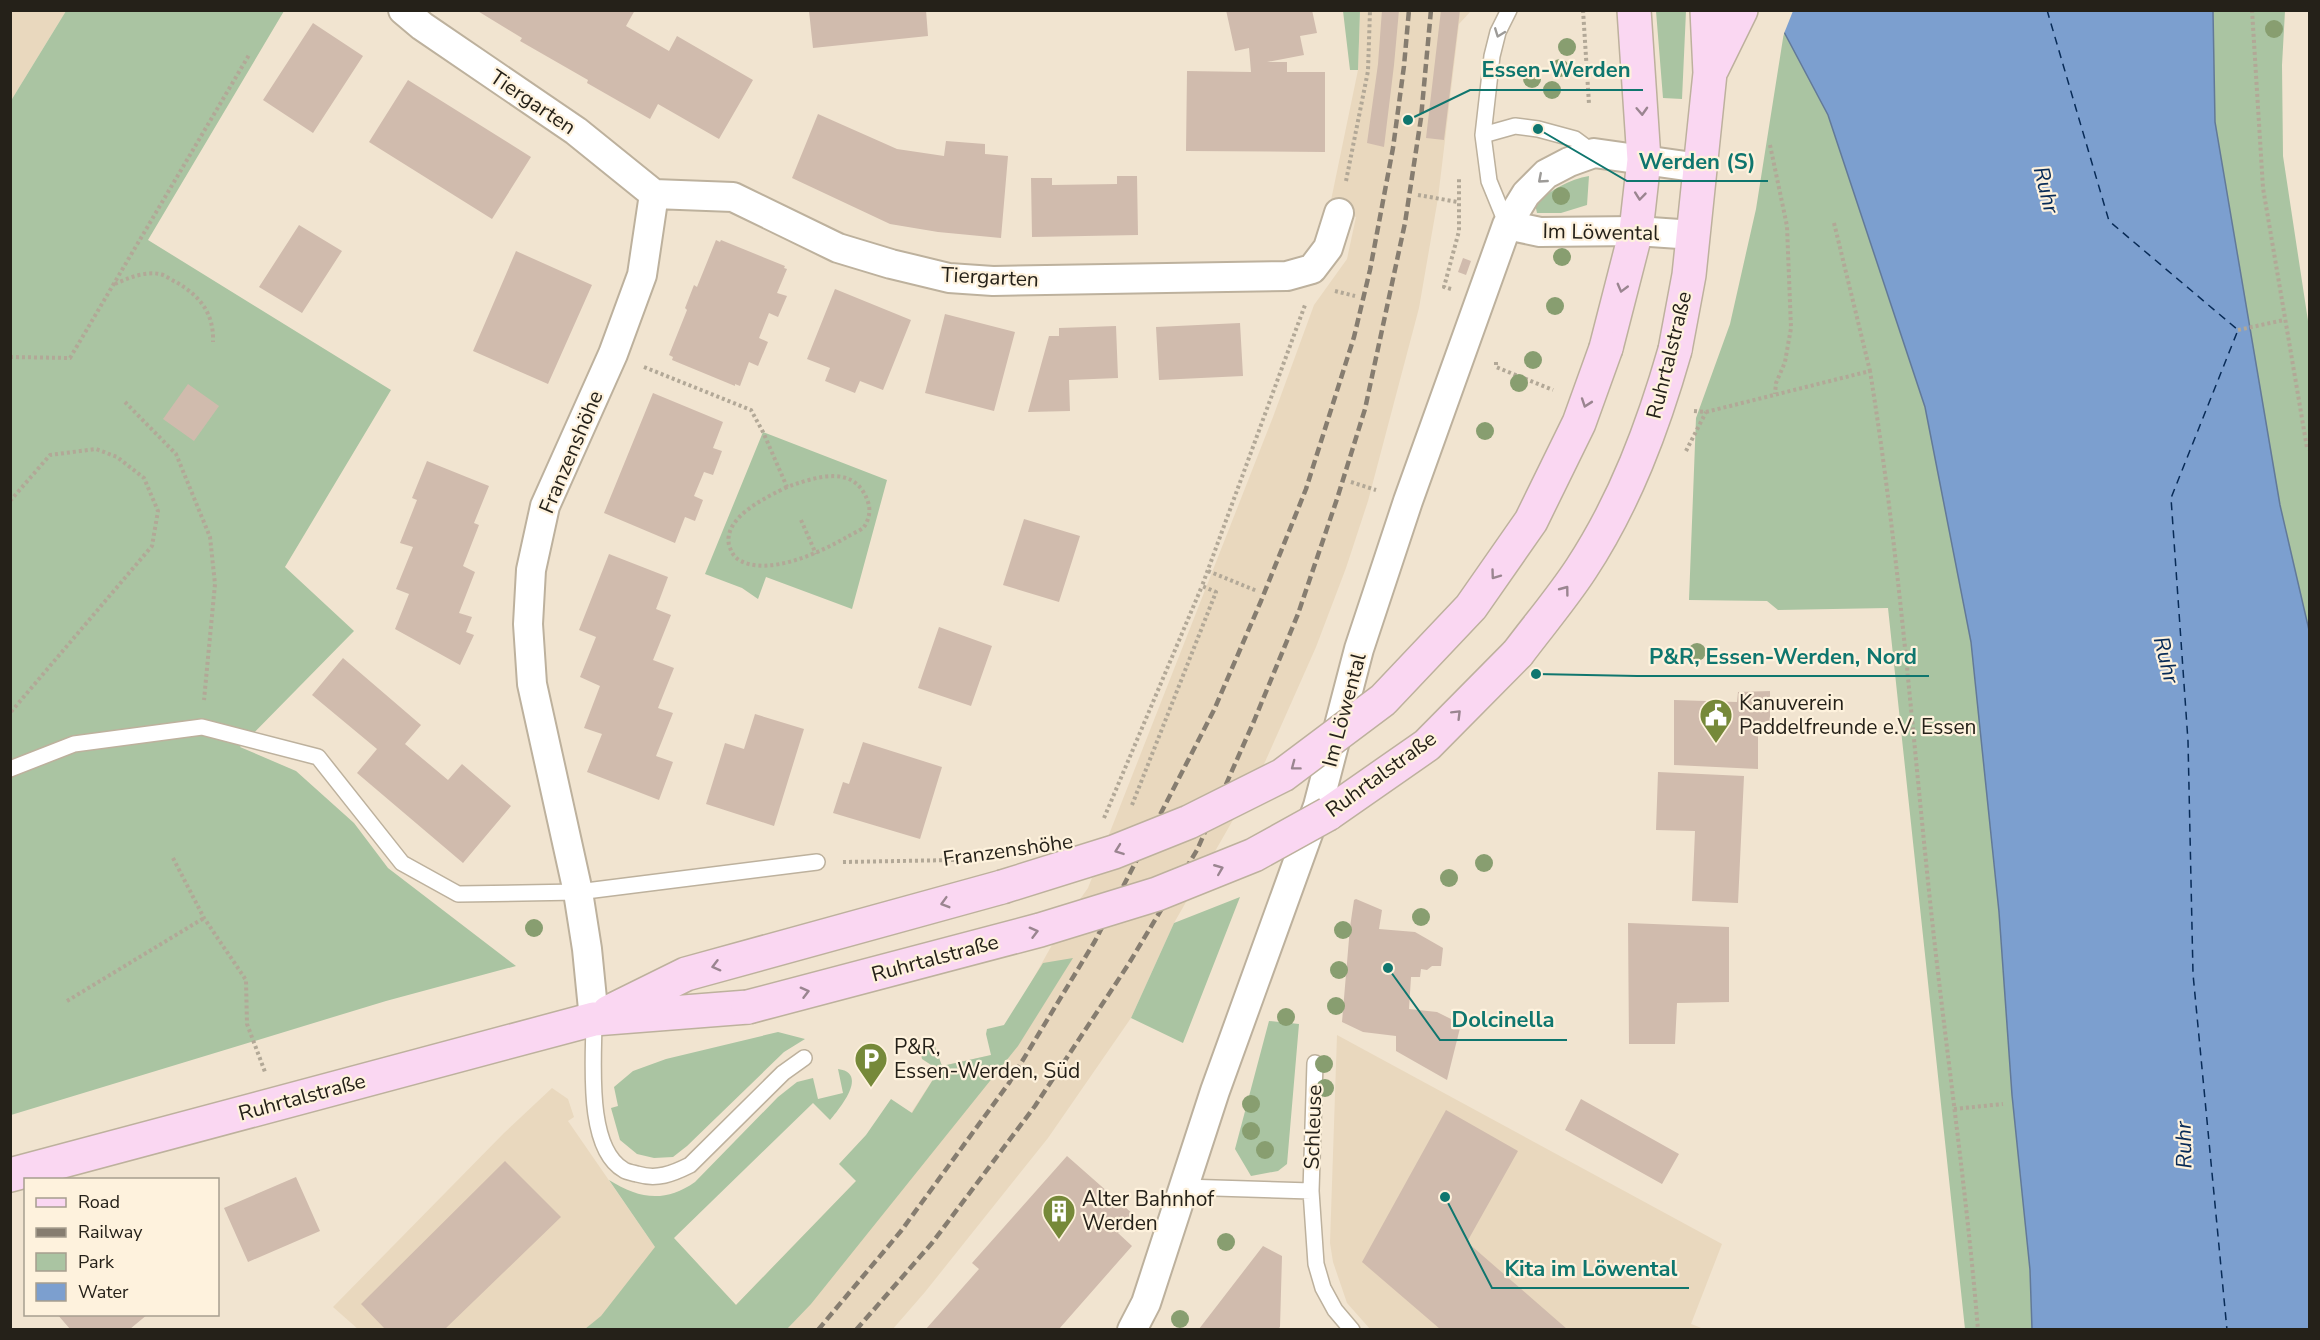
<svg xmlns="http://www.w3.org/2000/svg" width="2320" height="1340" font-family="'Nunito Sans',sans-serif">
	<rect width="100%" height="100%" fill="#f1e4d0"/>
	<path fill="#e9d8be" d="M10,11H66L12,99L10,98Z
		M1360,11H1471L1459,24L1438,198L1419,308L1368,501L1346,568L1316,647L1261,771L1174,923L1131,1018L1048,1138L925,1292L892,1330H359L333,1307L504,1133L552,1088L568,1099L574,1117L568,1121L655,1247L673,1238L736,1305L856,1181L911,1113L939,1070L922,1059L921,1054L928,1045H935L942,1066L991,1055L1068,916L1088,888L1273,417L1314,305L1347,259L1356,217L1329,210L1358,70Z
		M1337,1035L1722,1244L1691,1324L1704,1329H1370L1347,1303L1333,1262L1330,1243Z"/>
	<path fill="#aac4a2" d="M66,11H284L148,240L391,390L285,567L354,631L240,747L296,771L354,823L388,868L516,966L386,1001L11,1115V98L12,99Z
		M1343,11H1360L1358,70H1350Z
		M1656,11H1686L1682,99L1663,98Z
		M2213,11H2285L2282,65L2283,156L2310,334L2309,630L2280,505L2215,122Z
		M1784,32L1828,115L1925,407L1971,642L1999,912L2012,1095L2030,1270L2032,1329H1965L1888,608L1778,610L1767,601L1689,600L1696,418L1730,324L1756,209Z
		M1589,176L1587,205L1561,213H1537L1535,204C1549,191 1570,179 1589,176Z
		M763,432L887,480L852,609L766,577L758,599L742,588L705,574Z
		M1240,897L1183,1043L1131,1018L1174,923Z
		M1073,958L1018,1046L811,1304L787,1329H585L601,1316L655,1247L609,1180C639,1199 665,1203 695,1182L778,1097L797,1082L813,1078L818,1099L843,1093L838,1069C869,1073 840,1108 830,1120L813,1103L674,1238L736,1305L856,1181L839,1164L866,1135L891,1099L912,1113L939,1070L922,1059L921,1054C925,1049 928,1044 934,1044L942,1066L991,1055L986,1034L987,1029L1004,1025L1043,963Z
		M1269,1021L1299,1024L1287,1164L1278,1171L1251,1176L1235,1149Z
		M778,1032L805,1039L784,1052L687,1146L673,1157L654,1158L637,1154L620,1140L611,1108L618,1106L614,1087L633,1071L666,1059Z"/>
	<path fill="#7c9fcf" stroke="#627998" stroke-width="1.5" d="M1777,11H2213L2215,122L2280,505L2309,630V1329H2032L2030,1270L2012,1095L1999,912L1971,642L1925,407L1828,115L1784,32Z"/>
	<path fill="#f1e4d0" d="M1774,10L1793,11L1783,36L1781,33Z"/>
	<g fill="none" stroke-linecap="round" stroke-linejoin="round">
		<path stroke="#082b57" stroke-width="1.5" stroke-dasharray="8 6" stroke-linecap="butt" d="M2047,10L2109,221L2238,330L2171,498L2188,741L2193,974L2227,1330"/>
	</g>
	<path fill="#d0bbad" d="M476,10H635L626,26L669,51L677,36L753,80L719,139L658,104L650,119L587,83L588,80L520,41L522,38Z
		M926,10L928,36L813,48L809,11Z
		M1226,10H1312L1317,33L1300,36L1304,55L1267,62H1287V72H1325V152L1186,151L1187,71L1251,72L1249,48L1235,51Z
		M1382,10H1399L1394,65L1384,147L1367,143L1378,64Z
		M1441,10H1460L1444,140L1426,138Z
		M313,23L363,56L313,133L263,100Z
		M408,80L531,157L492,219L369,142Z
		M818,114L897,149L944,156L946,141L985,144V154L1008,156L1001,238L938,232L890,224L792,178Z
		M1117,176H1137L1138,235L1032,237L1031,178H1052V185L1117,184Z
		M299,225L342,251L302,313L259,287Z
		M716,240L720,242L721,240L785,266L784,268L787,269L777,293L787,296L778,317L769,313L759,338L768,342L758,366L749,362L740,386L735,384V386L672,360L673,357L669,355L687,310L685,308L694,285L697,287Z
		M516,251L592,285L548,384L473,351Z
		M1463,258L1471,261L1466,275L1458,272Z
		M835,289L911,320L883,390L860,381L855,393L825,381L830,368L807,359Z
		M945,314L1015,332L994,411L925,393Z
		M1240,323L1243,376L1159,380L1156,327Z
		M1116,326L1118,378L1069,380L1070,411L1028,412L1049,336H1059V328Z
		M188,384L219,406L194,441L163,419Z
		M653,393L723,422L713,448L722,451L713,475L704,472L694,496L703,500L695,521L685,517L675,543L604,513Z
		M427,461L489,486L474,523L479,525L463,566L475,572L459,613L472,617L466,632L474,635L460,665L395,629L409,594L396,589L413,547L400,543L417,500L412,498Z
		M1024,519L1080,536L1059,602L1003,585Z
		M609,554L668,577L656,609L671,615L653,660L674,668L658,708L673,713L656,756L673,762L659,800L587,772L602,734L584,728L600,686L580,677L596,637L579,630Z
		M939,627L992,646L971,706L918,688Z
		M343,658L421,725L405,744L448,780L462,764L511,806L463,863L357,773L377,749L312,695Z
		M1770,691V722H1758V769L1674,765V700L1737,702L1738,692Z
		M755,714L804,729L774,826L706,804L725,743L744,749Z
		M863,742L942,767L920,839L833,813L843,782L849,784Z
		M1658,772L1744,776L1738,903L1692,901L1695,831L1656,830Z
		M1356,899L1382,910L1379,929L1415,932L1443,948L1441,966H1432L1427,970L1421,969L1420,977H1411L1409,1009L1437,1012L1461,1024L1447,1080L1396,1051V1036L1363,1032L1342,1022L1350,927L1354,900Z
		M1628,923L1729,927V1002L1677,1003L1675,1044H1629Z
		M1581,1099L1679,1154L1662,1184L1565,1130Z
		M1446,1110L1518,1151L1467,1242L1567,1329H1440L1362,1262Z
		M1067,1156L1134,1215L1118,1233L1132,1246L1059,1329H926L979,1269L972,1263Z
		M505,1161L561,1217L445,1329H385L361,1304Z
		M296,1177L320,1231L248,1262L224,1208Z
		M1263,1246L1282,1256L1280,1327L1278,1329H1199Z
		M57,1314H148L130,1329H70Z"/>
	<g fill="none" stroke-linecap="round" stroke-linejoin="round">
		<defs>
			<path id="service" d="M1483,135L1515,126L1538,129L1575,139L1594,153
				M1507,225L1489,181L1483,135L1492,56L1498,32L1509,10
				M10,769L74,744L202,727L318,757L402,863L458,894L578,892L817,862
				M594,1019C594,1058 585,1148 624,1170C627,1172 633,1173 637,1174C657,1180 672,1174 690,1165L783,1073L804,1058
				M1315,1063L1311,1191L1316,1264L1323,1288L1335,1310L1352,1330
				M1183,1187L1311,1191"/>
			<path id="minor" d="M403,10L422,26L576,131L654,194L733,197L838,248L891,264L949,278L993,281L1287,276L1312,269L1328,248L1339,213
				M1507,225L1540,232L1636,231L1694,235
				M594,1019L587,949L578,892L532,684L528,624L531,570L545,506L613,354L642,275L654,194
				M1132,1330L1146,1303L1215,1091L1318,806L1359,649L1408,501L1507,225L1526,194L1546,174L1569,162L1594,153L1700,168"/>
			<path id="secondary" d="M1712,69L1741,10
				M1606,348L1636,231L1644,160L1634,10
				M1675,350L1689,275L1710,73L1707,10
				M1328,814L1427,745L1518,653
				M609,1012L686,974L1002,887
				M10,1175L594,1019L748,1007"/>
		</defs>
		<use href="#service" stroke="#bdb19d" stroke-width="18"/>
		<use href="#minor" stroke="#bdb19d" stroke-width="32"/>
		<use href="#secondary" stroke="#bdb19d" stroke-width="36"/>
		<path stroke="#b2a897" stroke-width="4" stroke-dasharray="3 3" stroke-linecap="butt" d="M1583,10L1589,104
			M2252,10L2263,188L2307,448L2310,450
			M1770,145L1787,226L1791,328L1785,362L1776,383L1775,394
			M1346,181L1368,71L1370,10
			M1418,195L1458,202
			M1834,223L1870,371
			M115,284C128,278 145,271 160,274C165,275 171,280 176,282C200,296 214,313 213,342
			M1451,289L1444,287L1459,231V177
			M1335,291L1355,296
			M2238,330L2284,320
			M10,357L70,358L249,55
			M1496,362V367L1553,390
			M644,367L751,410L763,432L787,487C816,477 855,463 868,502C871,510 869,521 863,528C859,531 852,534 847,537C821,552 768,577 739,560C733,556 731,551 729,545C723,517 767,497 787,487
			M125,402L176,454L210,537L215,584L204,700
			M1694,411L1706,412L1870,371C1898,544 1911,718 1929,891C1944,1037 1966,1183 1978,1330
			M1686,451L1706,412
			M1351,482L1376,490
			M10,501L50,455L96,449L117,457L144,478L158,511L152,546L10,713
			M801,520L816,554
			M1208,571L1257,591
			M1132,805L1216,592L1202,586L1305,305
			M1104,818L1202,586
			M173,858L204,918L246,980L247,1024L265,1072
			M843,862L955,860
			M67,1001L204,918
			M1954,1109L2003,1104"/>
		<use href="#service" stroke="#fff" stroke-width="15"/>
		<use href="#minor" stroke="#fff" stroke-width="28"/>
		<use href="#secondary" stroke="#fad7f2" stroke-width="33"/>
		<path stroke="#867d70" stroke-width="4.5" stroke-dasharray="9 4.5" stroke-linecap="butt" d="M818,1330L901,1231L1009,1083L1095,941L1214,710L1261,601L1306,489L1354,337L1370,270L1393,148L1404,66L1409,10
			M856,1330L932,1243L1035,1106L1128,965L1197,850L1254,721L1298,614L1337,499L1365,409L1405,223L1421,118L1431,10"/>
		<defs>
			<path id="secondary-bridge" d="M1518,653C1539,625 1562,598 1581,569C1625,502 1653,427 1675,350
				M1002,887L1114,852L1189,822L1283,775L1383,700L1471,607L1531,521L1579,423L1606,348
				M748,1007L1040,930L1157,894L1254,855L1328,814"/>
		</defs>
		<use href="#secondary-bridge" stroke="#bdb19d" stroke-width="36" stroke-linecap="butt"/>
		<use href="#secondary-bridge" stroke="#fad7f2" stroke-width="33"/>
	</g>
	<g fill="#889e70">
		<circle cx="2274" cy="29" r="9"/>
		<circle cx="1567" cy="47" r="9"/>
		<circle cx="1560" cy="68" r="9"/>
		<circle cx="1532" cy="79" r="9"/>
		<circle cx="1552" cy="90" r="9"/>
		<circle cx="1561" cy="196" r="9"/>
		<circle cx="1562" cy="257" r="9"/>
		<circle cx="1555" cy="306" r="9"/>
		<circle cx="1533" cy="360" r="9"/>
		<circle cx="1519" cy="383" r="9"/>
		<circle cx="1485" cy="431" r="9"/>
		<circle cx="1697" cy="652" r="9"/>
		<circle cx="1484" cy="863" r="9"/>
		<circle cx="1449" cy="878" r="9"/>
		<circle cx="1421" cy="917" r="9"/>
		<circle cx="534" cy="928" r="9"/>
		<circle cx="1343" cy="930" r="9"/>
		<circle cx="1339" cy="970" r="9"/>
		<circle cx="1336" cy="1006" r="9"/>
		<circle cx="1286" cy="1017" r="9"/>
		<circle cx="1324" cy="1064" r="9"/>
		<circle cx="1325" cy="1088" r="9"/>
		<circle cx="1251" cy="1104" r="9"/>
		<circle cx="1251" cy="1131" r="9"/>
		<circle cx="1265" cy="1150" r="9"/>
		<circle cx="1226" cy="1242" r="9"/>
		<circle cx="1180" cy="1319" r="9"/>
	</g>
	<defs><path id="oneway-chevron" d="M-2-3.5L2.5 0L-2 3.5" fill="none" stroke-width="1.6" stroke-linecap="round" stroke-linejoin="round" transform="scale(1.5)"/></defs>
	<g stroke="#9d9b98">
		<use href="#oneway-chevron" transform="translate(1499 33) rotate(111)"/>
		<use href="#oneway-chevron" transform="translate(1542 179) rotate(139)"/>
	</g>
	<g stroke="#9a8590">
		<use href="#oneway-chevron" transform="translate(1642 111) rotate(87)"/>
		<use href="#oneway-chevron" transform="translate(1640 196) rotate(96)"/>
		<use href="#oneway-chevron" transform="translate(1622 288) rotate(105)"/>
		<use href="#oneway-chevron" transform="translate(1586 403) rotate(109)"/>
		<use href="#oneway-chevron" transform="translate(1495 575) rotate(126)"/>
		<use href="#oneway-chevron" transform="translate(1565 590) rotate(-53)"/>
		<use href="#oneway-chevron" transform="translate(1457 714) rotate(-45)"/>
		<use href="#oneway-chevron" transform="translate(1295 766) rotate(143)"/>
		<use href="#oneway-chevron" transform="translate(1119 850) rotate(160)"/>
		<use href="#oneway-chevron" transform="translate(1219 869) rotate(-22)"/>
		<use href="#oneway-chevron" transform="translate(945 903) rotate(164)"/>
		<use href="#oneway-chevron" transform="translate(1034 932) rotate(-15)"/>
		<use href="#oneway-chevron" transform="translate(716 966) rotate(165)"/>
		<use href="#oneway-chevron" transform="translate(805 992) rotate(-15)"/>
	</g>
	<defs>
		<symbol id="civic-pin" viewBox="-11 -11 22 30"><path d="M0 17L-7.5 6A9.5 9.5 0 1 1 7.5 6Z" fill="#768939" stroke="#fef2dd"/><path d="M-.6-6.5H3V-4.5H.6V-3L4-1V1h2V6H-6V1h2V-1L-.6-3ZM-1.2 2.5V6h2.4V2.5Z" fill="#fff"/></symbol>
		<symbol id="parking-pin" viewBox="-11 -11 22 30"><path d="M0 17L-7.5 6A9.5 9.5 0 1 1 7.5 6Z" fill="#768939" stroke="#fef2dd"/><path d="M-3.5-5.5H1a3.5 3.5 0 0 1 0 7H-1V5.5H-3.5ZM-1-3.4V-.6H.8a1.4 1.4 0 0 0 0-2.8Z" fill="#fff"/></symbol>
		<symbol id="building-pin" viewBox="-11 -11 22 30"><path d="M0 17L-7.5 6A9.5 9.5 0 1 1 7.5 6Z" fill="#768939" stroke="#fef2dd"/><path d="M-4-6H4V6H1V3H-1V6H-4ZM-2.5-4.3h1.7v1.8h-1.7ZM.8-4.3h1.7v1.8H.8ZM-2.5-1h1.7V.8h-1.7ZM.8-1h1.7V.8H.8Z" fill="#fff"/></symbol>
	</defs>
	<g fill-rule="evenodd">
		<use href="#civic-pin" x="1697" y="696" width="38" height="52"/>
		<use href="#parking-pin" x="852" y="1040" width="38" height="52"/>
		<use href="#building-pin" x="1040" y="1192" width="38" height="52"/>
	</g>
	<g text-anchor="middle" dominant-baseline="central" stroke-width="4.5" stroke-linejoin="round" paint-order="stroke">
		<g font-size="21" fill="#252119" stroke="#fef2dd">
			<text transform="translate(533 102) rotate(34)">Tiergarten</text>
			<text transform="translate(1601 232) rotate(1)">Im Löwental</text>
			<text transform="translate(990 277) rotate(3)">Tiergarten</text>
			<text transform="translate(1669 355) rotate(-76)">Ruhrtalstraße</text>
			<text transform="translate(571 452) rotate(-67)">Franzenshöhe</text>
			<text transform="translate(1344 710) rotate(-75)">Im Löwental</text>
			<text transform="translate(1381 774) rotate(-36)">Ruhrtalstraße</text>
			<text transform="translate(1008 850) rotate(-8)">Franzenshöhe</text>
			<text transform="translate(935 958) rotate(-15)">Ruhrtalstraße</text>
			<text transform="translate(302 1097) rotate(-15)">Ruhrtalstraße</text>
			<text transform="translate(1313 1127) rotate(-88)">Schleuse</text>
		</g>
		<g font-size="21" fill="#252119" stroke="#fef2dd" text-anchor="start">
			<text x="1739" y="703">Kanuverein<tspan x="1739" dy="24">Paddelfreunde e.V. Essen</tspan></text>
			<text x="894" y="1047">P&amp;R,<tspan x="894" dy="24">Essen-Werden, Süd</tspan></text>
			<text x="1082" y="1199">Alter Bahnhof<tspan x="1082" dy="24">Werden</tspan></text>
		</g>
		<g font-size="22" font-style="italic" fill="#082b57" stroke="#fef2dd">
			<text transform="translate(2046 190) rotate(76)">Ruhr</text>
			<text transform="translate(2166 660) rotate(76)">Ruhr</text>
			<text transform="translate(2184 1145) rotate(-91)">Ruhr</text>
		</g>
	</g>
	<path fill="none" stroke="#0f766e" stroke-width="2" d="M1408 120L1470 90H1643M1538 129L1627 181H1768M1536 674L1637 676H1929M1388 968L1440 1040H1567M1445 1197L1492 1288H1689"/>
	<g fill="#0f766e" stroke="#fef2dd" stroke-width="2">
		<circle cx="1408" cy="120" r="6"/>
		<circle cx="1538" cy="129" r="6"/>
		<circle cx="1536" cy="674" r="6"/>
		<circle cx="1388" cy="968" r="6"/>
		<circle cx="1445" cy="1197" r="6"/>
	</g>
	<g font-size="22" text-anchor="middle" font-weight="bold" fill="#0f766e" stroke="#fef2dd" stroke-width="4.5" stroke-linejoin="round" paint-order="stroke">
		<text x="1556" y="77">Essen-Werden</text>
		<text x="1697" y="169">Werden (S)</text>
		<text x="1783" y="664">P&amp;R, Essen-Werden, Nord</text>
		<text x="1503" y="1027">Dolcinella</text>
		<text x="1591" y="1276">Kita im Löwental</text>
	</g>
	<rect width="2320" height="1340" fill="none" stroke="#252119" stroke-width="24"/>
	<rect x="24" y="1178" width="195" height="138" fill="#fef2dd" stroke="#a79e8f" stroke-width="1.5"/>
	<rect x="36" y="1198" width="30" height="9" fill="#fad7f2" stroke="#a79e8f" stroke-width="1.5"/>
	<text x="78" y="1208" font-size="18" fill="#252119">Road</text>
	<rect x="36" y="1228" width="30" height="9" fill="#867d70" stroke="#a79e8f" stroke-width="1.5"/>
	<text x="78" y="1238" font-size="18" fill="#252119">Railway</text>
	<rect x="36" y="1253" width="30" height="18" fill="#aac4a2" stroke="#a79e8f" stroke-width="1.5"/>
	<text x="78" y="1268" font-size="18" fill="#252119">Park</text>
	<rect x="36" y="1283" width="30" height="18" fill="#7c9fcf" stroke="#a79e8f" stroke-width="1.5"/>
	<text x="78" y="1298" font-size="18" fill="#252119">Water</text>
</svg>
